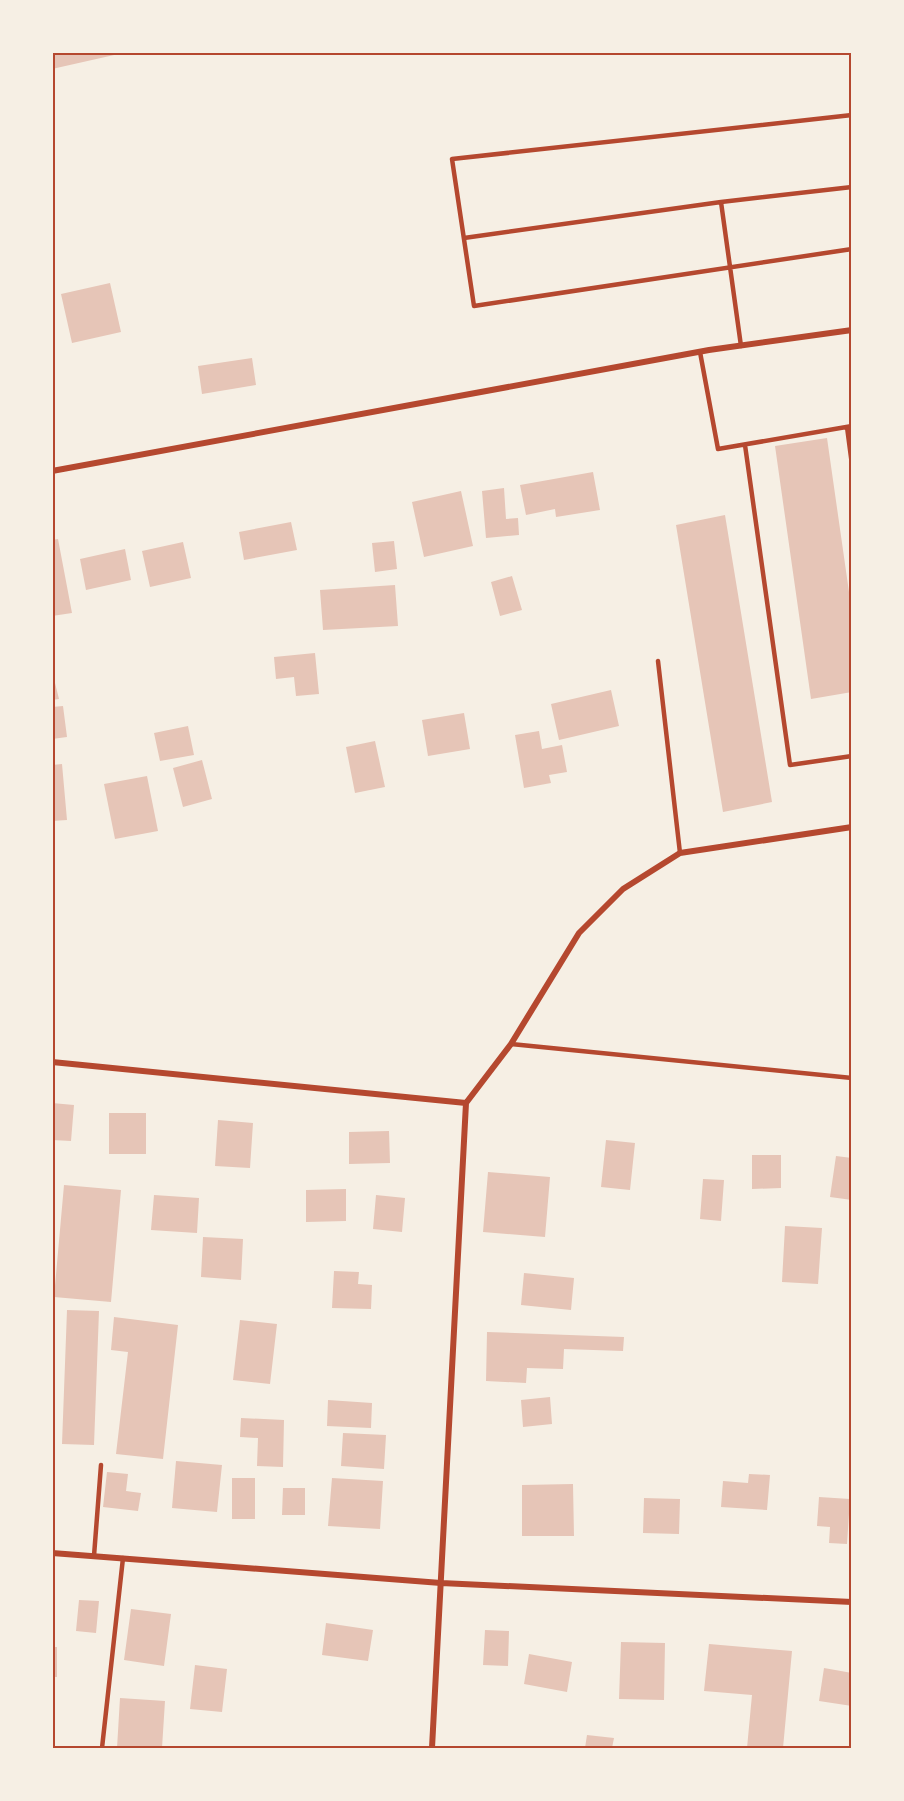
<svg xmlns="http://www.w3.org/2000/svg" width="904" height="1801" font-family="'Source Sans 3',sans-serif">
	<rect width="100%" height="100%" fill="#f6efe4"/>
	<path fill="#e6c5b7" d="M52,52H123V53L52,69Z
		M110,283L121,332L72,343L61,294Z
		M252,358L256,385L202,394L198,366Z
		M827,438L852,613V692L811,699L775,446Z
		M593,472L600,510L556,517L555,509L526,515L520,485Z
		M504,488L506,519L518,518L519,535L486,538L482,491Z
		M461,491L473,546L424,557L412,502Z
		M725,515L772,802L723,812L676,525Z
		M291,522L297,550L244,560L239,532Z
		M58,539L72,613L52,616V540Z
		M394,541L397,569L375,572L372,543Z
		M183,542L191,578L150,587L142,551Z
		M125,549L131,580L86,590L80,559Z
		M512,576L522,610L500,616L491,582Z
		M395,585L398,626L323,630L320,590Z
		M315,653L319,694L296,696L294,677L276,679L274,657Z
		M52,671L59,699L52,700Z
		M611,690L619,726L559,740L551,704Z
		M63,706L67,737L52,739V707Z
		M464,713L470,749L428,756L422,720Z
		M188,726L194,755L160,761L154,733Z
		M539,731L542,749L562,745L567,772L549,775L551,783L524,788L515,735Z
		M375,741L385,787L355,793L346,747Z
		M202,760L212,799L183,807L173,768Z
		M62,764L67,820L52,821V765Z
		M147,776L158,831L115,839L104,784Z
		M52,1103L74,1105L71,1141L52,1140Z
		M109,1113H146V1154H109Z
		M218,1120L253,1123L250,1168L215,1166Z
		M389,1131L390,1163L349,1164V1132Z
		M606,1140L635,1143L630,1190L601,1187Z
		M752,1155H781V1188L752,1189Z
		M836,1156L852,1158V1200L830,1197Z
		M488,1172L550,1177L545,1237L483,1232Z
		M703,1179L724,1180L721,1221L700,1219Z
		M64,1185L121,1190L111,1302L54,1297Z
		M346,1189V1221L306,1222V1190Z
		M154,1195L199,1198L197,1233L151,1230Z
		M376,1195L405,1198L402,1232L373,1229Z
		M785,1226L822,1228L818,1284L782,1282Z
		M203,1237L243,1239L241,1280L201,1277Z
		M334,1271L359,1272L358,1284L372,1285L371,1309L332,1308Z
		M524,1273L574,1278L571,1310L521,1305Z
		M67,1310L99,1311L94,1445L62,1444Z
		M114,1317L178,1325L163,1459L116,1454L128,1352L111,1350Z
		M240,1320L277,1324L270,1384L233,1380Z
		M487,1332L624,1337L623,1351L564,1349L563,1369L527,1368L526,1383L486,1381Z
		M550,1397L552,1424L523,1427L521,1400Z
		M328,1400L372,1403L371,1428L327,1426Z
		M241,1418L284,1420L283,1467L257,1466L258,1438L240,1437Z
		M343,1433L386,1435L384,1469L341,1466Z
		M176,1461L222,1465L217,1512L172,1508Z
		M107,1472L128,1474L126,1491L141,1493L138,1511L103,1507Z
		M749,1474L770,1475L767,1510L721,1507L723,1481L748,1483Z
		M232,1478H255V1519H232Z
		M332,1478L383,1481L380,1529L328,1526Z
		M573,1484L574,1536H522V1485Z
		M283,1488H305V1515H282Z
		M819,1497L850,1499L847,1544L829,1543L830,1527L817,1526Z
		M644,1498L680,1499L679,1534L643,1533Z
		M79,1600L99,1601L96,1633L76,1631Z
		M131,1609L171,1614L164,1666L124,1660Z
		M326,1623L373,1630L368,1661L322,1655Z
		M485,1630L509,1631L508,1666L483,1665Z
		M621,1642L665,1643L664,1700L619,1699Z
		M709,1644L792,1651L783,1748H747L752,1695L704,1691Z
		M52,1647H57V1677H52Z
		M529,1654L572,1662L567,1692L524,1684Z
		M195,1665L227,1669L222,1712L190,1709Z
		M824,1668L852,1673V1706L819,1701Z
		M120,1698L165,1701L162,1748H117Z
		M587,1735L614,1738L612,1748H585Z"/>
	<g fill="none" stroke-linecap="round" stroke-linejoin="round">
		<path stroke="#b5482f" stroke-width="4.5" d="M852,115L452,159L474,306L852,249
			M721,202L852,187
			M464,238L721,202L741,346
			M700,352L718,449L852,426
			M847,427L852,465
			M745,445L790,765L852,756
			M658,661L680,853
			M511,1044L852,1078
			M94,1556L101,1465
			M102,1748L123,1558"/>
		<path stroke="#b5482f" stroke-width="6" d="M52,471L709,350L852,330
			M52,1062L466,1103L511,1044L579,933L623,889L680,853L852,827
			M52,1553L441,1583L852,1602
			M432,1748L466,1103"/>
	</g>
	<rect width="904" height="1801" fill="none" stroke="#f6efe4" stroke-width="108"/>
	<rect x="54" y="54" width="796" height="1693" fill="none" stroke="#b5482f" stroke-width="2"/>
</svg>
